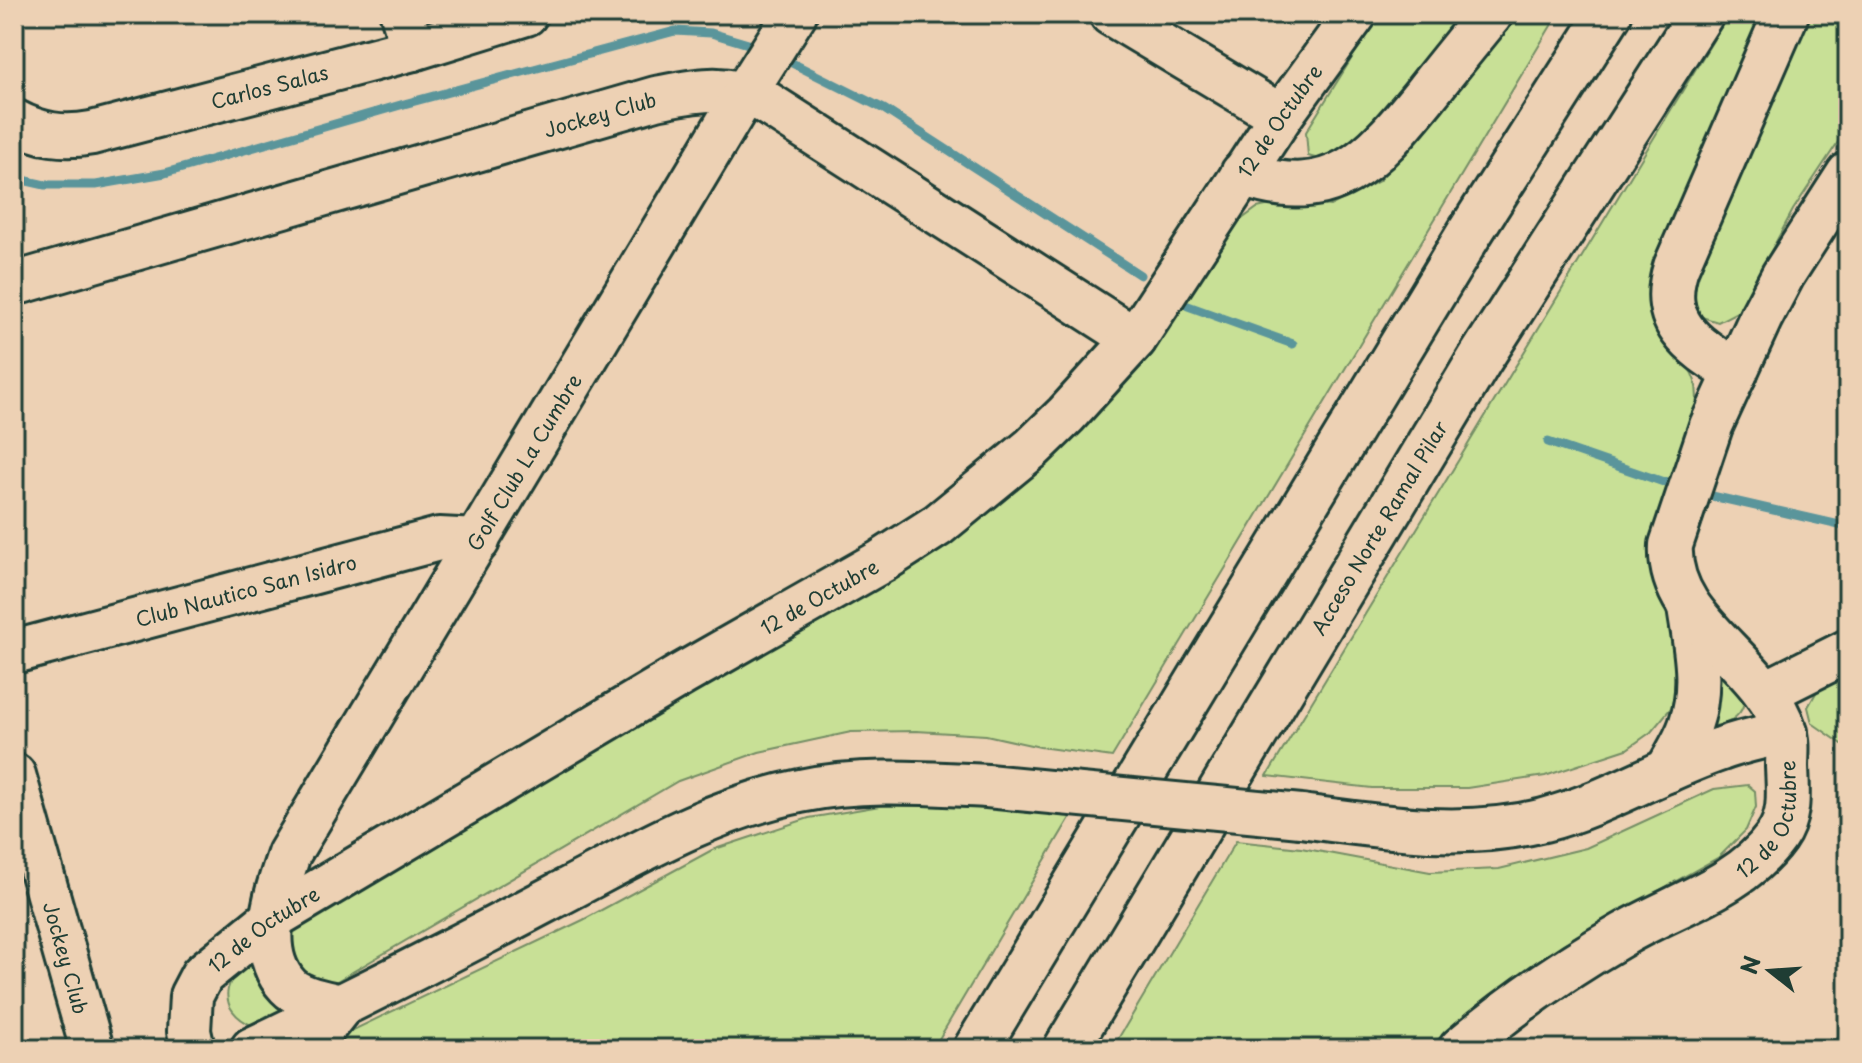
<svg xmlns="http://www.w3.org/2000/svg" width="1862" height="1063" font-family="'Playpen Sans',sans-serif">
	<rect width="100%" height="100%" fill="#edd1b4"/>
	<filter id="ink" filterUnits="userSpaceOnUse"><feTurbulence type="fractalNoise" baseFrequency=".0125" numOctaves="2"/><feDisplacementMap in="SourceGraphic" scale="16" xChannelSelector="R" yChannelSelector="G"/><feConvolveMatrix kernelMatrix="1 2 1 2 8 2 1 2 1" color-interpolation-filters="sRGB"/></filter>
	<g filter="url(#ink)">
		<path fill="#c8e096" stroke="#748e65" stroke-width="2" d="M1379,14H1475L1344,153L1322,160L1308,156L1306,132Z
			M1506,14H1558L1112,757L1040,747L986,735L916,731L851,732L759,752L678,781L325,988L306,982L287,948L293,927L308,912L906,568L1227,230L1257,208L1289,201L1330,206L1379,181Z
			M1729,14H1768L1662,334C1692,372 1704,376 1693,427L1677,623L1682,666L1671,708L1651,732L1627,749L1545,776L1467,788H1372L1267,776Z
			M1800,14H1848V127L1793,210L1739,311L1718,322L1695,315L1690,291Z
			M1848,668V748L1812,723L1808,707L1826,675Z
			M1725,670C1730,677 1738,684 1742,692C1750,711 1729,726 1712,726L1719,674Z
			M1748,785L1755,791L1756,807L1746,830L1719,857L1563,944L1425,1049H1112L1236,841L1301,848L1430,872L1499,869L1586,848L1714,789Z
			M944,805L1071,816L933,1049H330L351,1031L583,920L712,850L809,818L880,806Z
			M255,960L295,1008L253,1026C216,1010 221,976 255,960Z"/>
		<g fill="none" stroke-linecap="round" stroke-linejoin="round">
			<path stroke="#5a959b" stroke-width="9" d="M790,62L884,109L1140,275
				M14,178L45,185H96L165,173L404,104L675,31L711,33L755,46
				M1188,306L1293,344
				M1548,442L1681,488
				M1699,493L1848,527"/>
			<defs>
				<g id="minor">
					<path d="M402,14L413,49"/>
					<path d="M1111,14L1281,116"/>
					<path id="s1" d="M14,121C40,135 64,138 92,133L413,49L526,14"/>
					<path id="s2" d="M14,284L656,98C698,90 725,83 765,102L1135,339"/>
					<path id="s3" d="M14,652L439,539L478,541"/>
					<path d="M1766,692L1848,651"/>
					<path d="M1667,771C1675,756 1685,741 1690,726C1704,686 1695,648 1689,607"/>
					<path id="s4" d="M14,775L92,1049"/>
					<path d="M1301,816C1382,827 1464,840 1544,820C1606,804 1661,769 1721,749C1742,741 1764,737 1786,732"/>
					<path id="s5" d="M193,1049L189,1031L191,996L202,975L271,919L683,674L882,561L938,525L1032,448L1066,415L1135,339L1281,116L1355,14"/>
					<path d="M252,1049C354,1000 455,949 555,896C634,855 711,809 800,791C862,778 924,783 987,786"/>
					<path id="s6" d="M307,1049L341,1006C325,1002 300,999 288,986C255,951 276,893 289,854L745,93L795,14"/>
					<path id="s7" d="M1460,1049C1511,1005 1565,968 1624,934C1675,904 1740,887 1776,837C1791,816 1788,792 1787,767C1787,756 1789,742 1785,731C1763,659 1666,623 1671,545L1711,426L1761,317L1783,275L1848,174"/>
				</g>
				<g id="highway">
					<path d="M1243,174C1332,207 1373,159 1424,96C1446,68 1468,41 1490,14"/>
					<path d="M1735,372C1693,345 1658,324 1676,267L1786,14"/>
					<path d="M976,1049L1469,234L1609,14"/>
					<path id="s8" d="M1066,1049L1480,359L1701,14"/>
				</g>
			</defs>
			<use href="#minor" stroke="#1f3d34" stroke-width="48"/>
			<use href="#highway" stroke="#1f3d34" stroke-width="50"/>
			<use href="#minor" stroke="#edd1b4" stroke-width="42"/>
			<use href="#highway" stroke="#edd1b4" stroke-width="44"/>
			<defs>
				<path id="minor-bridge" d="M987,786L1301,816"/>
			</defs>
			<use href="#minor-bridge" stroke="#1f3d34" stroke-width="48" stroke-linecap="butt"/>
			<use href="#minor-bridge" stroke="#edd1b4" stroke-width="42"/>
		</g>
	</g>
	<g text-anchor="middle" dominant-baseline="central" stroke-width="8" stroke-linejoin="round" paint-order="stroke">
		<g font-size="20" fill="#1f3d34" stroke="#edd1b4">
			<text stroke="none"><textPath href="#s1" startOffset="264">Carlos Salas</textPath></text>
			<text stroke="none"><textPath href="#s2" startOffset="610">Jockey Club</textPath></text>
			<text stroke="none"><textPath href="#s5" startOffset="1474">12 de Octubre</textPath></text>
			<text stroke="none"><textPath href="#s6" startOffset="708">Golf Club La Cumbre</textPath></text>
			<text stroke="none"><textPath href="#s8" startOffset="608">Acceso Norte Ramal Pilar</textPath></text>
			<text stroke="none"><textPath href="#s3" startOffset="240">Club Nautico San Isidro</textPath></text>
			<text stroke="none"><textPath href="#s5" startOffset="802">12 de Octubre</textPath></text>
			<text stroke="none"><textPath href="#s7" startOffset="396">12 de Octubre</textPath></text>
			<text stroke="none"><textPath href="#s5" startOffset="154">12 de Octubre</textPath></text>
			<text stroke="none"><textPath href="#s4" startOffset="190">Jockey Club</textPath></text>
		</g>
	</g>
	<rect width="1862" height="1063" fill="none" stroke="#edd1b4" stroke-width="48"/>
	<rect x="24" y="24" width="1814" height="1015" fill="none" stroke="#1f3d34" stroke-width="3" filter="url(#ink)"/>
	<g transform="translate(1770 971) rotate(287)" stroke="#edd1b4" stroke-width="6" paint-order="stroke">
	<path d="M0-6L14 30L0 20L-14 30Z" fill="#1f3d34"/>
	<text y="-12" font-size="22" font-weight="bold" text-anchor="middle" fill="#1f3d34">N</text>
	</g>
</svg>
